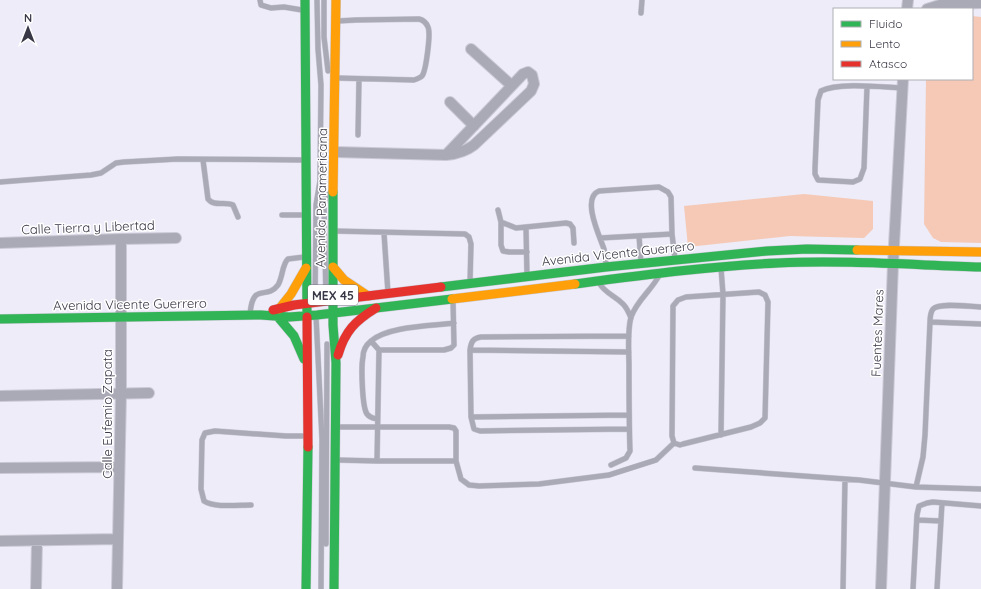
<svg xmlns="http://www.w3.org/2000/svg" width="981" height="589" font-family="Quicksand,sans-serif">
	<rect width="100%" height="100%" fill="#edecf8"/>
	<path fill="#f5c9b6" d="M972,16L981,17V243L941,242L933,238L924,224L926,79H972Z
		M804,194L873,201V229L864,238L790,236L688,247L684,206Z"/>
	<g fill="none" stroke-linecap="round" stroke-linejoin="round">
		<defs>
			<path id="lane" d="M260,0L261,5L271,8L284,7L302,10
				M324,0V37L328,71
				M641,13L642,0
				M337,78L414,80C417,79 420,78 422,76C426,71 431,33 428,27C426,22 423,20 419,19L356,20L338,21
				M867,87L864,168L860,179L853,182L818,180L815,174V168L818,100L821,91C838,82 882,87 902,88
				M358,135L359,79
				M203,160L208,199C214,207 225,201 233,205L238,217
				M0,182L91,175L101,173L116,163L124,162L178,159L303,160
				M498,210L501,222L516,228L566,223L570,224L573,228L574,243
				M282,215H303
				M501,222V245L503,251L509,252H527
				M526,228L527,276
				M334,231L465,234L469,237L471,244L470,283
				M384,233L388,293
				M639,236L641,263
				M600,238L672,234
				M606,265C606,260 605,255 604,249C600,237 581,198 599,191L659,187L668,192L671,197L672,234L675,259
				M599,283C606,294 614,295 623,304C627,308 629,313 631,318
				M759,292L765,295L768,302L765,418L760,423L751,427L683,444L680,445L674,443L672,436L673,306L678,300L686,297Z
				M326,300L324,205L326,194
				M315,302L316,205L320,181L321,85L318,49L317,0
				M250,314C253,281 266,301 278,285C283,277 282,264 288,259L304,257
				M316,316L322,439L321,589
				M930,322C930,318 930,313 933,309C940,302 971,307 981,307
				M629,336L481,337C473,338 471,342 470,350L471,417L474,429L480,431L629,429
				M371,341L379,350
				M470,350L629,352
				M471,417L629,415
				M377,419C373,418 370,418 367,414C362,407 361,366 363,357C363,351 366,345 371,341C388,326 431,326 454,323
				M338,427H449L454,428L456,431V461H377
				M721,435L723,294L721,268
				M337,460L377,461L379,350H444L451,348L454,345L453,300
				M456,461L461,479L469,485L479,486L539,484L609,475L656,460L674,443
				M611,465L626,458L630,451C629,423 629,394 629,366C629,351 627,332 631,317C637,300 652,290 660,274
				M695,468L859,480L916,487L923,457L925,435L930,322L981,324
				M916,487L981,489
				M251,505C238,505 214,508 204,501L201,489L202,440L205,433L215,431L286,436H305
				M917,520L941,521
				M326,544L327,344
				M843,589L845,479
				M913,589L917,515L919,506L927,503L933,502L981,506
				M937,589L942,503"/>
			<path id="street" d="M907,9L908,0
				M927,9L943,4L981,3
				M471,49L511,85
				M450,102L474,126
				M335,152L446,155C457,154 465,152 474,145L531,91L534,84L532,75L528,72L523,74L446,155
				M0,243L121,239L176,238
				M0,396L149,393
				M0,468L119,467
				M0,541L118,539
				M36,589L37,541
				M117,589L121,393V239
				M881,589L893,264L903,79"/>
			<path id="fast" d="M305,0L307,317
				M333,192V325L336,363L334,589
				M575,284C643,275 710,266 778,263C845,260 913,265 981,267
				M441,287L606,267L767,251L807,249L857,250
				M278,317L294,336L304,359
				M0,319L261,315L289,317L317,315L452,299
				M306,589L308,447"/>
			<path id="slow" d="M333,192L336,0
				M857,250L981,252
				M333,267L344,280L368,296
				M452,299L575,284
				M279,309L291,294L306,268"/>
			<path id="jam" d="M273,310L294,305L441,287
				M307,317L308,447
				M338,355C345,331 355,321 376,308"/>
		</defs>
		<use href="#lane" stroke="#cac9d4" stroke-width="6"/>
		<use href="#street" stroke="#cac9d4" stroke-width="12"/>
		<use href="#fast" stroke="#cac9d4" stroke-width="10"/>
		<use href="#slow" stroke="#cac9d4" stroke-width="10"/>
		<use href="#jam" stroke="#cac9d4" stroke-width="10"/>
		<use href="#lane" stroke="#aaa9b6" stroke-width="5"/>
		<use href="#street" stroke="#aaa9b6" stroke-width="10"/>
		<use href="#fast" stroke="#30b455" stroke-width="9"/>
		<use href="#slow" stroke="#ff9f0a" stroke-width="9"/>
		<use href="#jam" stroke="#e5322d" stroke-width="9"/>
	</g>
	<g text-anchor="middle" dominant-baseline="central" stroke-width="3" stroke-linejoin="round" paint-order="stroke">
		<rect fill="#fff" stroke="#74737e" stroke-width="1" x="308" y="285" width="50" height="20" rx="3"/>
		<g font-size="12" font-weight="bold" fill="#383746">
			<text x="333" y="295">MEX 45</text>
		</g>
		<g font-size="13" fill="#383746" stroke="#fff">
			<text transform="translate(321 198) rotate(-89)">Avenida Panamericana</text>
			<text transform="translate(88 227) rotate(-2)">Calle Tierra y Libertad</text>
			<text transform="translate(618 253) rotate(-6)">Avenida Vicente Guerrero</text>
			<text transform="translate(130 304) rotate(-1)">Avenida Vicente Guerrero</text>
			<text transform="translate(877 333) rotate(-88)">Fuentes Mares</text>
			<text transform="translate(107 414) rotate(-90)">Calle Eufemio Zapata</text>
		</g>
	</g>
	<rect x="833" y="8" width="140" height="72" fill="#ffffff" stroke="#afafb5"/>
	<rect x="841" y="21" width="20" height="6" fill="#30b455" stroke="#afafb5"/>
	<text x="869" y="28" font-size="12" fill="#383746">Fluido</text>
	<rect x="841" y="41" width="20" height="6" fill="#ff9f0a" stroke="#afafb5"/>
	<text x="869" y="48" font-size="12" fill="#383746">Lento</text>
	<rect x="841" y="61" width="20" height="6" fill="#e5322d" stroke="#afafb5"/>
	<text x="869" y="68" font-size="12" fill="#383746">Atasco</text>
	<g transform="translate(28 28)" stroke="#ffffff" stroke-width="3" paint-order="stroke">
	<path d="M0-3L7 15L0 10L-7 15Z" fill="#383746"/>
	<text y="-6" font-size="11" font-weight="bold" text-anchor="middle" fill="#383746">N</text>
	</g>
</svg>
